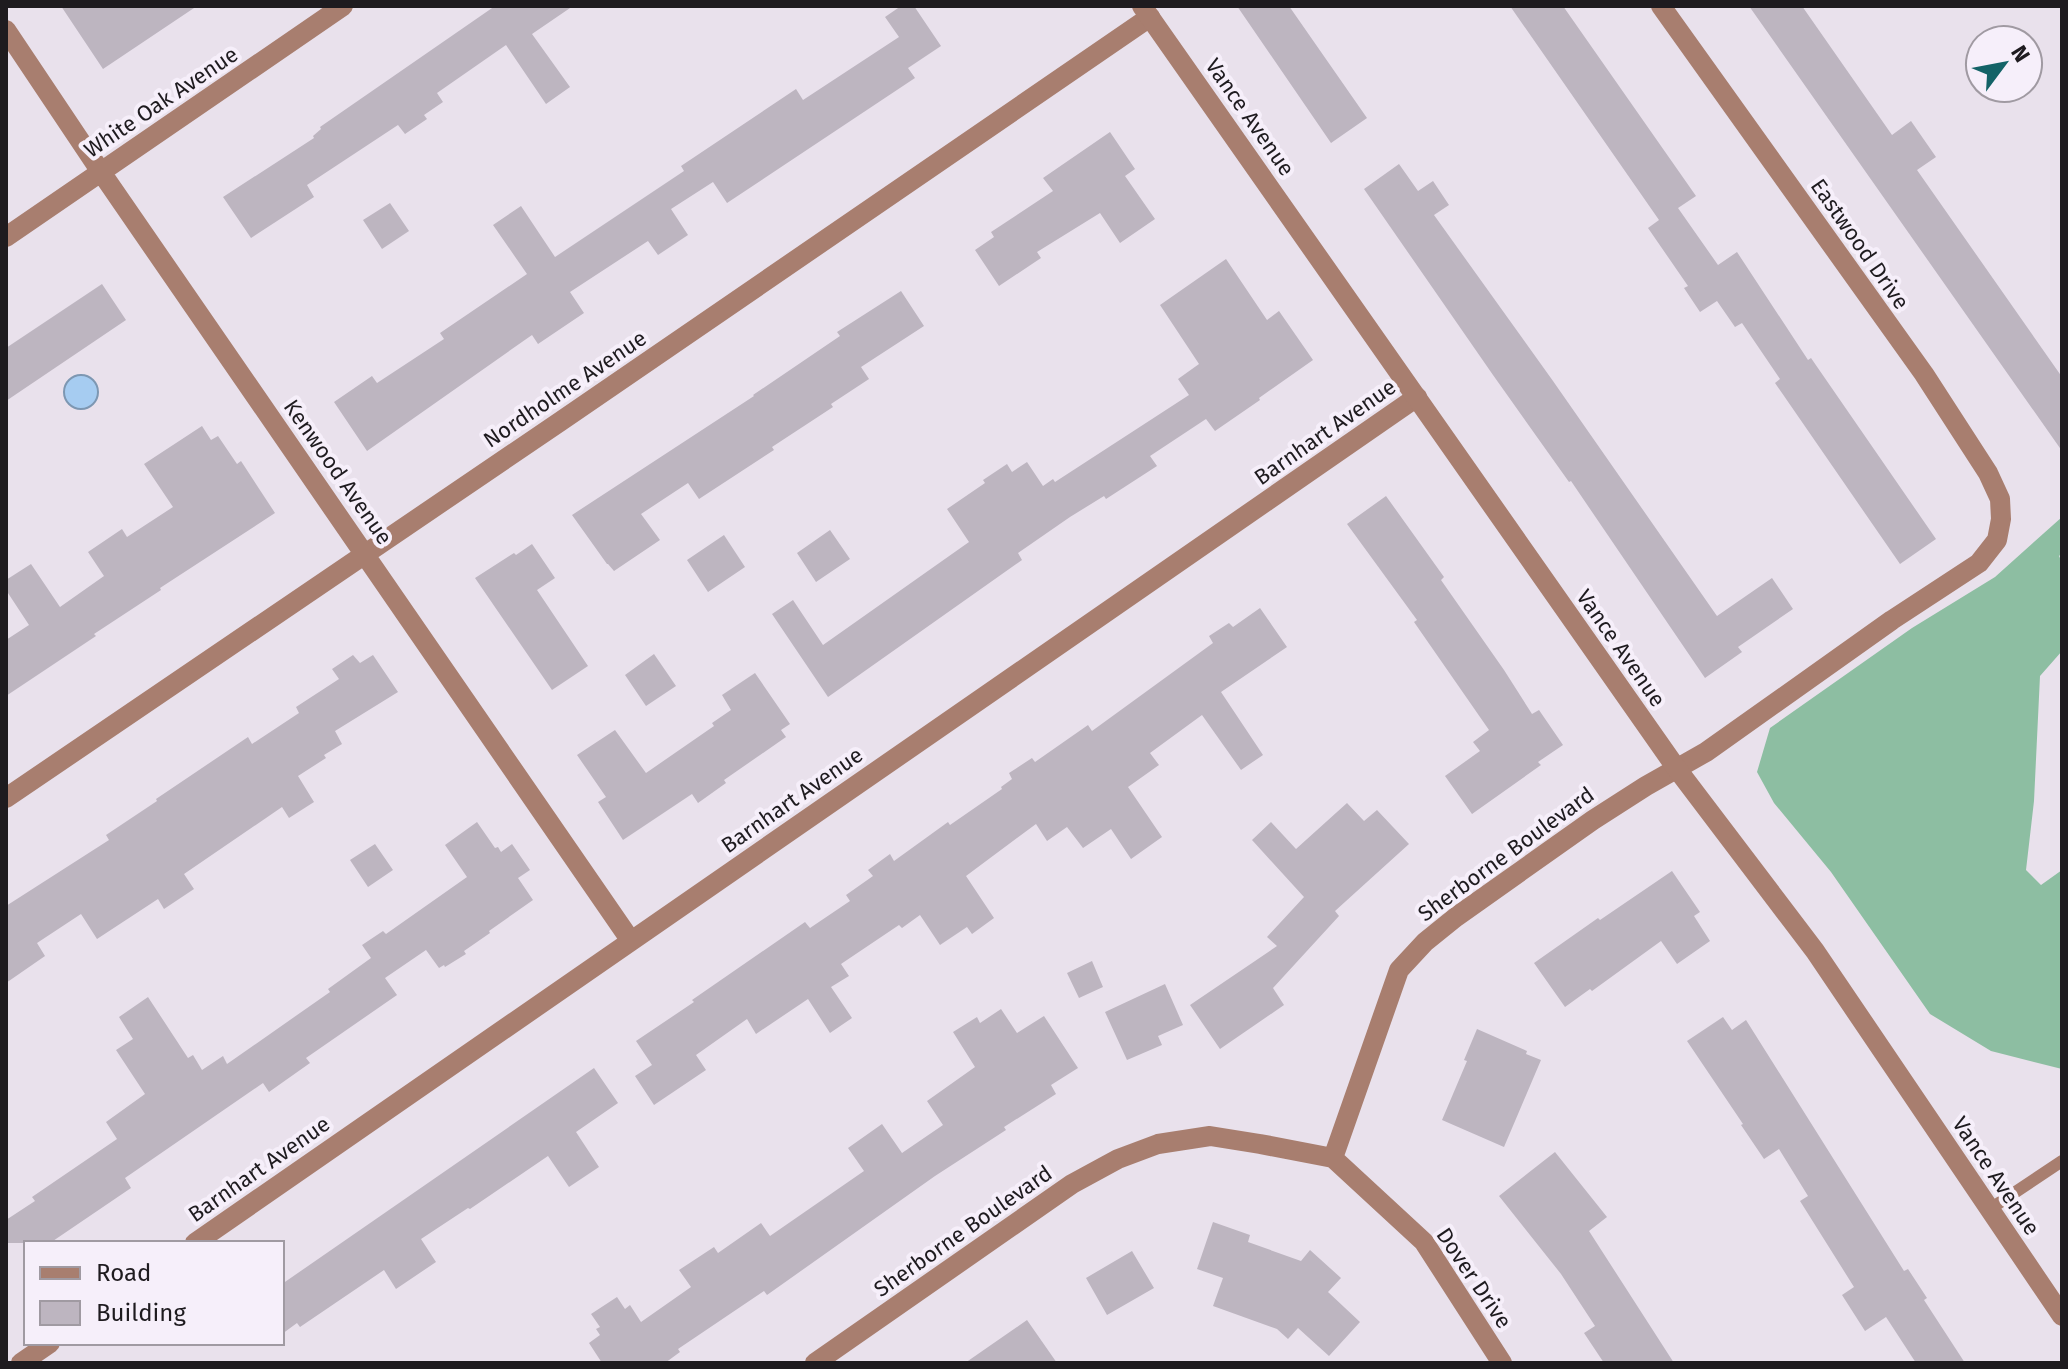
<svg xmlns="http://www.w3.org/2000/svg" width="2068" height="1369" font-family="'Fira Sans',sans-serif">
	<rect width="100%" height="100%" fill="#e9e1ec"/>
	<path fill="#8dbea2" d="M2062,517V553L2059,556L2062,562V651L2040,676L2034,801L2026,870L2041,885L2062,870V1069L1991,1051L1930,1014L1831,872L1774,803L1757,772L1770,728L1912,628L1995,577Z"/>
	<path fill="#a6ccf1" stroke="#7d97b2" stroke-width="2" d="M64 392a17 17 0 1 1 34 0a17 17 0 1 1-34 0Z"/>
	<path fill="#bdb5c0" d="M61,6H197L103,69Z
		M495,6H573L532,34L570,87L546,104L506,45L437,93L443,102L424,115L427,119L405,134L398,125L307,185L314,197L251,238L223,197L314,138L313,136L321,129L320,127Z
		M901,6H914L941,46L908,68L915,78L727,203L713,182L671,209L688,235L658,255L648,241L570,292L584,313L538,344L532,335L367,451L334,402L372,376L377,383L444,339L440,333L527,274L493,225L521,206L555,257L684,171L681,166L796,89L803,100L899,37L885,17Z
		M1237,6H1289L1367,118L1331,143Z
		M1510,6H1563L1696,196L1678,208L1718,265L1737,252L1808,360L1811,358L1936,539L1900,564L1775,383L1780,379L1742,323L1735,327L1717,301L1700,312L1684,288L1688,286L1648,228L1659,220Z
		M1749,6H1802L1892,135L1911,121L1936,157L1917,170L2062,377V451Z
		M1110,132L1135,169L1125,176L1155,219L1120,243L1100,213L1037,252L1041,258L999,286L975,250L994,237L991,232L1053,191L1043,178Z
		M1399,164L1418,191L1433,181L1449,205L1434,215L1553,381L1717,616L1772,578L1793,609L1738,647L1742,652L1705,678L1571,481L1569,482L1493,375L1364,189Z
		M390,203L409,231L382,249L363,220Z
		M1226,259L1267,320L1279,311L1313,360L1259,398L1260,400L1215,431L1206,419L1150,456L1157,466L1106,499L1104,496L1070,517L1018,553L1022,560L828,697L772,614L793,600L823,645L969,542L947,509L985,483L983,480L1007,464L1012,472L1027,462L1043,486L1053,479L1055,482L1189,395L1178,379L1199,364L1160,305Z
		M102,284L126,320L6,401V348Z
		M901,291L924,326L861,367L869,379L831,404L833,407L772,447L774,450L699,499L688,483L641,514L660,540L614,571L608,564H607L572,515L754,396L753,395L840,336L837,332Z
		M202,426L211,440L218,436L237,464L241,461L275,513L160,588L161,590L94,634L96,636L6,696V640L29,625L6,590V580L31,564L60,607L104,576L88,552L122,529L127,537L173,507L144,464Z
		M1386,496L1444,577L1441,580L1504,670L1532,714L1539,710L1563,745L1538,762L1541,765L1472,814L1445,776L1480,751L1473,742L1489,730L1414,622L1417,620L1347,524Z
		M830,530L850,559L816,582L797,553Z
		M724,535L745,567L708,592L687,560Z
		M532,544L555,578L537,590L588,666L552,690L475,578L514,553L516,555Z
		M1260,608L1287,647L1221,692L1263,755L1241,770L1202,715L1150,753L1159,765L1128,787L1162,837L1131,859L1111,829L1083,848L1067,827L1047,841L1036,824L966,876L994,918L972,934L967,927L940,945L920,915L902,928L899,925L841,964L849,976L831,987L852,1018L830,1033L808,999L756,1034L747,1019L696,1055L706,1070L654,1105L635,1076L652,1065L636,1041L694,1002L692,1000L805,922L810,928L850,901L846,895L873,876L868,870L890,854L894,861L948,822L950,825L1002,789L1001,787L1012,779L1009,773L1032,758L1035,762L1088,725L1092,731L1213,643L1209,636L1229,623L1233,627Z
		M654,654L676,686L646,706L625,675Z
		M353,655L360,663L373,655L398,692L335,731L342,744L324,755L326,758L298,776L314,802L289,818L282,807L184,874L194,889L164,909L158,899L97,939L81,914L37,943L45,956L6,983V906L109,840L106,835L157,801L156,799L248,737L252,744L299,713L296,707L339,679L332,669Z
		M755,673L790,724L781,730L786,737L724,780L726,783L698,803L692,794L623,840L598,802L606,797L577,755L615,730L646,773L714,726L712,723L731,710L722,695Z
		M1347,803L1364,821L1377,810L1409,844L1335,911L1339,916L1273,988L1284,1005L1220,1049L1190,1005L1277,946L1267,937L1304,897L1252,840L1271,822L1296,849Z
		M477,822L495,848L498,847L501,852L512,844L530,870L518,878L533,900L489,931L490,933L464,951L466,954L445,967L444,965L439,968L426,950L385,978L397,995L306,1058L310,1063L269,1092L263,1083L125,1178L131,1188L50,1243H6V1220L35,1201L32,1197L117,1139L106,1122L145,1094L116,1050L133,1039L119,1017L148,997L188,1058L193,1055L202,1070L223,1056L227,1064L330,992L328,989L371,958L362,945L383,931L386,934L467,877L445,845Z
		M375,844L393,870L368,887L350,860Z
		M1672,871L1700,912L1694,916L1710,941L1677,964L1661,941L1592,991L1590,989L1565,1007L1534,963L1598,918L1600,920Z
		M1092,961L1103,987L1079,998L1067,973Z
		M1165,984L1183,1025L1158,1036L1162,1045L1127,1060L1105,1012Z
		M1001,1009L1017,1033L1044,1016L1078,1068L1051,1085L1056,1094L1004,1127L1006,1130L935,1176L767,1295L764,1291L678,1349L680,1352L665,1363H602L589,1343L600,1335L596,1329L600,1327L591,1314L617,1297L625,1309L630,1305L641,1322L691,1287L679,1270L714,1247L718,1253L761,1223L770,1236L864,1171L848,1148L882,1124L902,1153L943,1125L927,1101L975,1067L953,1032L977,1017L980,1023Z
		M1723,1017L1732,1030L1746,1020L1904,1271L1908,1269L1927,1298L1924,1300L1965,1363H1916L1886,1317L1865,1331L1842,1295L1854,1287L1800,1201L1808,1196L1779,1149L1764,1159L1741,1125L1743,1124L1687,1041Z
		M1477,1029L1527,1051L1526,1054L1541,1060L1504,1147L1442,1120L1467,1061L1464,1060Z
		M594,1068L618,1103L576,1132L599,1167L569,1187L548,1156L470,1209L468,1208L421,1239L436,1262L396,1289L384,1270L300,1327L297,1323L282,1334V1284Z
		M1555,1152L1607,1217L1589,1231L1674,1363H1604L1584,1333L1595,1326L1561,1274L1499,1196Z
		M1213,1222L1250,1235L1248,1242L1301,1261L1310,1250L1341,1278L1328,1292L1360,1322L1329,1356L1298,1328L1288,1339L1277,1329L1213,1306L1223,1278L1197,1269Z
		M1132,1251L1154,1288L1107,1315L1086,1278Z
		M1027,1320L1057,1363H965Z"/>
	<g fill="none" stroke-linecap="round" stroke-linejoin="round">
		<path stroke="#a87e6f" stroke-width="12" d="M1990,1209L2062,1161"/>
		<path stroke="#a87e6f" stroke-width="20" d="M6,30L101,172L631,941
			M6,237L343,6
			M6,798L561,421L1150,17
			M1333,1158L1424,1242L1502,1363
			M195,1243L1417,397
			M21,1363L50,1343
			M815,1363L1072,1184L1118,1159L1158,1144L1210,1136L1260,1144L1333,1158L1399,970L1425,942L1456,917L1593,820L1646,786L1706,752L1892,620L1979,563L1997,540L2001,519L2000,499L1988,473L1924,374L1661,6"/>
		<path stroke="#a87e6f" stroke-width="20" d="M1142,6L1677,769L1815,951L2062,1316"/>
	</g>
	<g text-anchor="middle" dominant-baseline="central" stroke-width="8" stroke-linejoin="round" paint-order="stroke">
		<g font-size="22" fill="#1e1b1f" stroke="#f6effa">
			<text transform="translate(161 102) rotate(-34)">White Oak Avenue</text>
			<text transform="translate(1250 117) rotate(55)">Vance Avenue</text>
			<text transform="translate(1860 244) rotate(55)">Eastwood Drive</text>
			<text transform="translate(565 389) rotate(-34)">Nordholme Avenue</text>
			<text transform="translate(1325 432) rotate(-35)">Barnhart Avenue</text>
			<text transform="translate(338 472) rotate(55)">Kenwood Avenue</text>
			<text transform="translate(1621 648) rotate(55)">Vance Avenue</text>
			<text transform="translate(792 800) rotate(-35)">Barnhart Avenue</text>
			<text transform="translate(1506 854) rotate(-36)">Sherborne Boulevard</text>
			<text transform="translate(259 1169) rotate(-35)">Barnhart Avenue</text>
			<text transform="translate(1996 1176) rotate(56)">Vance Avenue</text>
			<text transform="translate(963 1231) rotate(-35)">Sherborne Boulevard</text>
			<text transform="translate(1474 1278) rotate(56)">Dover Drive</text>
		</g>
	</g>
	<rect width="2068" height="1369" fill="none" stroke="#1e1b1f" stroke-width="16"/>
	<rect x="24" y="1241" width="260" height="104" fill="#f6effa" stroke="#a09aa2" stroke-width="2"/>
	<rect x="40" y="1267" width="40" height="12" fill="#a87e6f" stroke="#a09aa2" stroke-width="2"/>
	<text x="96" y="1281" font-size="24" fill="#1e1b1f">Road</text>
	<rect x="40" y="1301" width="40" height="24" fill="#bdb5c0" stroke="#a09aa2" stroke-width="2"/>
	<text x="96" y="1321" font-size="24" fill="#1e1b1f">Building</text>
	<g transform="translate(2004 64) rotate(58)"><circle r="38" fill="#f6effa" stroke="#a09aa2" stroke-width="2"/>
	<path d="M0-6L14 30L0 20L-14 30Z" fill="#136367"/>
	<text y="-12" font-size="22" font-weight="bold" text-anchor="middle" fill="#1e1b1f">N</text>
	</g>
</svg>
